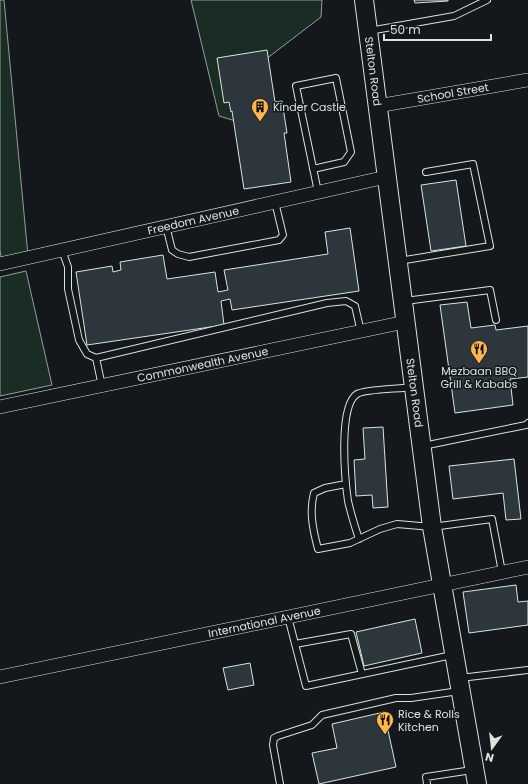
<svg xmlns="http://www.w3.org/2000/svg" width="528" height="784" font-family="Poppins,sans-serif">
	<rect width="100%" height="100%" fill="#14181c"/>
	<path fill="#1a2d24" stroke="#939e99" d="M0,0H4L28,256L2,262L0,250Z
		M191,0H322L321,17L253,69L239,122L219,116Z
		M26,271L52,385L0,396V277Z"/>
	<path fill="#2c363c" stroke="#d8e6dc" d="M414,0H448V1L415,3Z
		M267,50L275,102L282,101L287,133H284L291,182L244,189L232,111L231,112L229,102L224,103L217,58Z
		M456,180L466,246L431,251L421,185Z
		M350,228L359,291L232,310L230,299L221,301L224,325L87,345L76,272L112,266L113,272L121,270L120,262L163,255L167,279L215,272L218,292L228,290L224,270L328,254L325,232Z
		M467,302L471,328L495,325L496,330L528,326V377L510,379L513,405L455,413L440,305Z
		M383,427L388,507L373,508L372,495L356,496L354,460L365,459L363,428Z
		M514,459L521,519L506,520L503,493L453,499L449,466Z
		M516,585L518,602L528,601V625L469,633L463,592Z
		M415,619L422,653L364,666L356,632Z
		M250,663L254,685L228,690L223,668Z
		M384,712L396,767L319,784L312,753L337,748L332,724Z"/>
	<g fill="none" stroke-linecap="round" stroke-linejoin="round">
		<defs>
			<path id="service" d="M369,31L454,16L487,0
				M313,169L344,162L351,152L336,78L296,86L318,192
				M166,226L172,250L178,254L189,257L279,240L283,235L275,202
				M62,250L68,267V289L79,340L87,354L96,358L327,303L346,301L355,306L361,332
				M399,261L490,246L473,164L426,172
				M405,301L490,290L496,320
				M96,358L102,386
				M423,446L526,425L528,423
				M346,484L325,488L314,493C309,512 313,530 318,549L350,543L380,529L397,524L432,527L492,519L502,572
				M359,539C355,527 351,514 348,501C345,480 338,406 357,394C365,389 400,389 412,387
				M288,617L306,686L452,655
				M295,644L351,634L362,674
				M460,678L528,670
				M280,784L273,745L274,738L278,736L312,725L322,715L396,698H411L459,691
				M427,784L426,777L472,770"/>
			<g id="minor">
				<path id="s1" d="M377,106L528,80"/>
				<path id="s2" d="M0,264L386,177"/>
				<path id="s3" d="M0,407L405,322"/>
				<path id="s4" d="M0,677L528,567"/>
			</g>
			<g id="secondary">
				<path id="s5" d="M364,0L432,527L477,784"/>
			</g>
		</defs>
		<use href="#service" stroke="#d8e6dc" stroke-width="8"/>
		<use href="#minor" stroke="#d8e6dc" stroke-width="14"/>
		<use href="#secondary" stroke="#d8e6dc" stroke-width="20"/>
		<use href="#service" stroke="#14181c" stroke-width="6"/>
		<use href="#minor" stroke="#14181c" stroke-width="13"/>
		<use href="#secondary" stroke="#14181c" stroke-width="18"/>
	</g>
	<defs>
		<symbol id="building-pin" viewBox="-11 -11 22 30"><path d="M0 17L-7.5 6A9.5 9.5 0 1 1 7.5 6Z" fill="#ffb74d" stroke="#14181c"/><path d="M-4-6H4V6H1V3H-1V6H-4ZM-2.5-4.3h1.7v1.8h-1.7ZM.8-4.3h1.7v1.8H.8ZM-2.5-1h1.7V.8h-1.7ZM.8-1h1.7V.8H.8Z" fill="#111"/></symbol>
		<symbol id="restaurant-pin" viewBox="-11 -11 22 30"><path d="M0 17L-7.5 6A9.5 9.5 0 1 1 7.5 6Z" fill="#ffb74d" stroke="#14181c"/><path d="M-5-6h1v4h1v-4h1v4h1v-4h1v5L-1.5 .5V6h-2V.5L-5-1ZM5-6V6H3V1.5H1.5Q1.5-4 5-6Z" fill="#111"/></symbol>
	</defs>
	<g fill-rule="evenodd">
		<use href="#building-pin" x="250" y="97" width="20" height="27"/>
		<use href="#restaurant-pin" x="469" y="339" width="20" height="27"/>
		<use href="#restaurant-pin" x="375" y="710" width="20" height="27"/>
	</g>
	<g text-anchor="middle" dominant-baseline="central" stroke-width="3" stroke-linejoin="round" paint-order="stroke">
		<g font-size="11" fill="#d8e6dc" stroke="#14181c">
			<text stroke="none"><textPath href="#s5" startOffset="72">Stelton Road</textPath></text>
			<text stroke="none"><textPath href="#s1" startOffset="77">School Street</textPath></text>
			<text stroke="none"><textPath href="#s2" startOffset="198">Freedom Avenue</textPath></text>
			<text stroke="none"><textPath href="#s3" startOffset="207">Commonwealth Avenue</textPath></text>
			<text stroke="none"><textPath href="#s5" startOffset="396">Stelton Road</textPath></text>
			<text stroke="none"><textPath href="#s4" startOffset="270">International Avenue</textPath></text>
		</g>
		<g font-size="11" fill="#d8e6dc" stroke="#14181c" text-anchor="start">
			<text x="273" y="107">Kinder Castle</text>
			<text x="479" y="371" text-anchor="middle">Mezbaan BBQ<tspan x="479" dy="13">Grill &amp; Kababs</tspan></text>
			<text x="398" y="714">Rice &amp; Rolls<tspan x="398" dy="13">Kitchen</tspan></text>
		</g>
	</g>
	<g transform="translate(492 748) rotate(195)" stroke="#14181c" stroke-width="3" paint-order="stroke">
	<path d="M0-3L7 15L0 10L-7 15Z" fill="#d8e6dc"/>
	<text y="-6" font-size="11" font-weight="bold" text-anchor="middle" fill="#d8e6dc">N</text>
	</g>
	<path d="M384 34v6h107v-6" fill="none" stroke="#d8e6dc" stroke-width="2"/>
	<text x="390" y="34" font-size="12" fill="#d8e6dc" stroke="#14181c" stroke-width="3" paint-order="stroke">50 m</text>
</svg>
